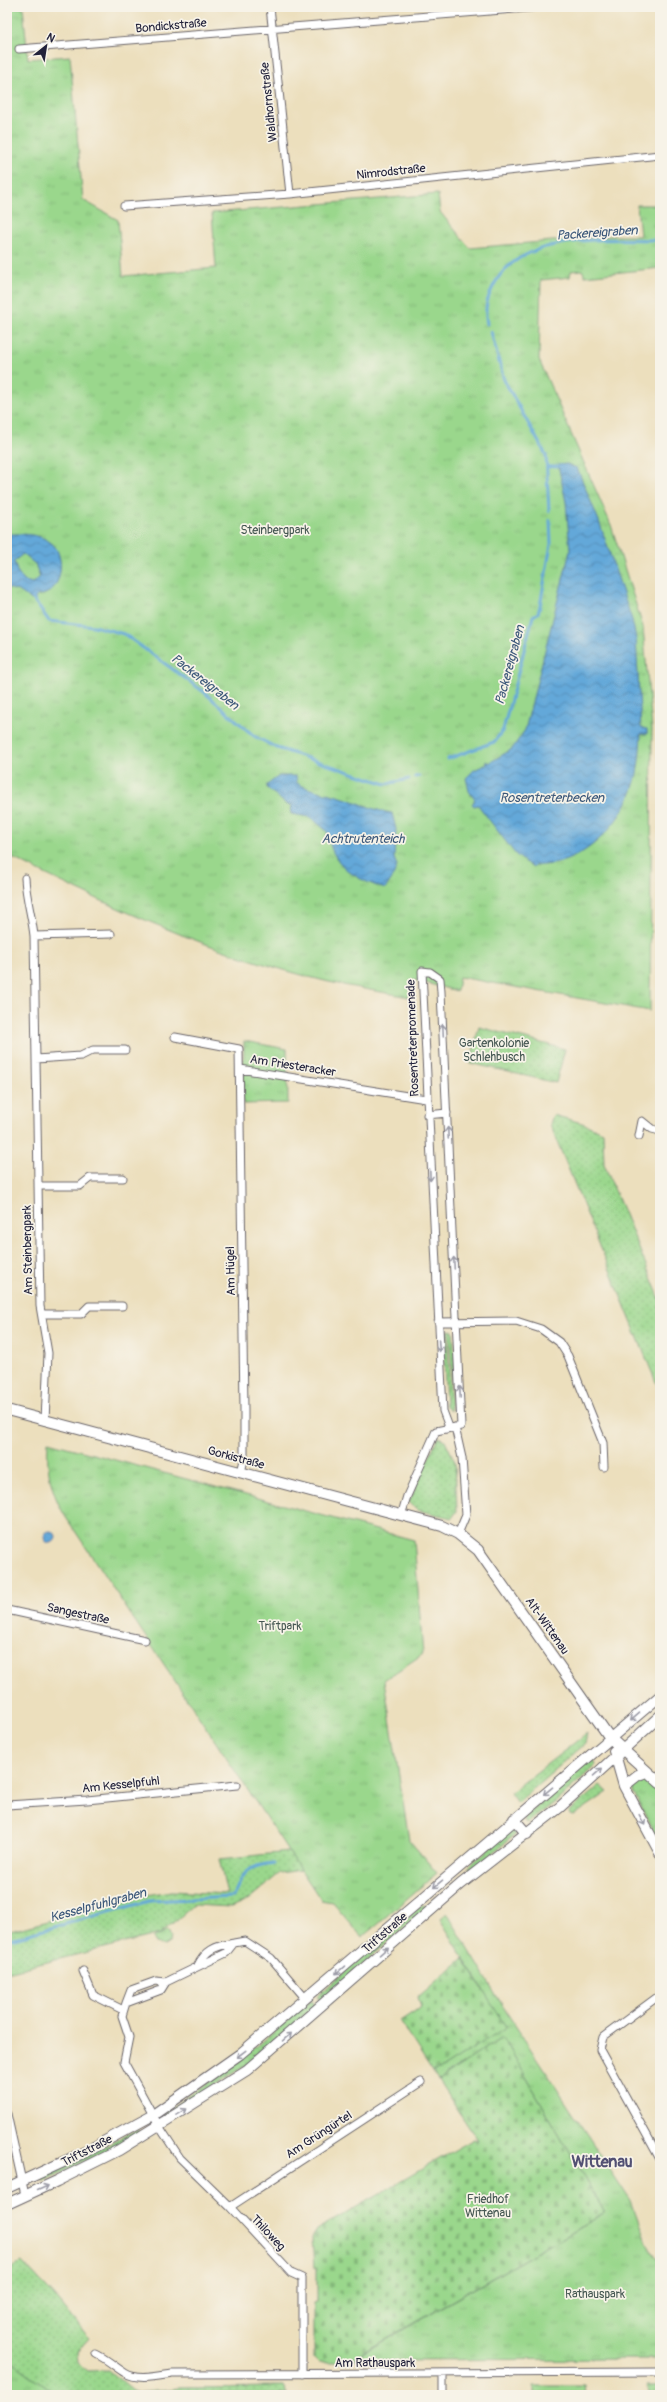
<svg xmlns="http://www.w3.org/2000/svg" width="667" height="2402" font-family="Pangolin,sans-serif">
	<defs>
		<pattern id="grass-dots" width="8" height="8" patternUnits="userSpaceOnUse"><rect width="8" height="8" fill="#9ad78c"/><path d="M2 2h.1M6 6h.1" fill="none" stroke="#84b87a" stroke-width="1.8" stroke-linecap="round"/></pattern>
		<pattern id="cemetery-stones" width="16" height="16" patternUnits="userSpaceOnUse"><rect width="16" height="16" fill="#9ad78c"/><path d="M2 7V4a2 2 0 0 1 4 0v3zM10 15v-3a2 2 0 0 1 4 0v3z" fill="#84b87a"/></pattern>
		<pattern id="park-tufts" width="24" height="20" patternUnits="userSpaceOnUse"><rect width="24" height="20" fill="#9ad78c"/><path d="M3 7l-1-3M5 7V3M7 7l1-3M15 17l-1-3M17 17v-4M19 17l1-3" fill="none" stroke="#84b87a"/></pattern>
		<pattern id="water-waves" width="16" height="10" patternUnits="userSpaceOnUse"><rect width="16" height="10" fill="#64a8d9"/><path d="M0 5q4-4 8 0t8 0" fill="none" stroke="#5288b1"/></pattern>
	</defs>
	<rect width="100%" height="100%" fill="#f7f3e8"/>
	<filter id="ink" filterUnits="userSpaceOnUse"><feTurbulence type="fractalNoise" baseFrequency=".025" numOctaves="2"/><feDisplacementMap in="SourceGraphic" scale="8" xChannelSelector="R" yChannelSelector="G"/><feConvolveMatrix kernelMatrix="1 2 1 2 8 2 1 2 1" color-interpolation-filters="sRGB"/></filter>
	<filter id="wash" filterUnits="userSpaceOnUse"><feTurbulence type="fractalNoise" baseFrequency=".012" numOctaves="4" result="noise"/><feDisplacementMap in="SourceGraphic" scale="16" xChannelSelector="R" yChannelSelector="G"/><feGaussianBlur stdDeviation="0.9" result="paint"/><feColorMatrix in="noise" values="0 0 0 0 0 0 0 0 0 0 0 0 0 0 0 0 0 1.4 0 .05"/><feComposite in="paint" operator="in"/></filter>
	<g filter="url(#wash)">
		<rect width="100%" height="100%" fill="#ecdfbd"/>
		<path fill="url(#grass-dots)" stroke="#5e7c64" d="M479,1027L565,1049L556,1083L470,1063Z
			M553,1115L582,1123L603,1132L604,1164L660,1299V1392L550,1124Z
			M447,1330L451,1411L446,1407L443,1333Z
			M449,1330L453,1331L458,1406L454,1411Z
			M438,1437L445,1440L455,1462L457,1511L452,1518L417,1510L409,1502Z
			M587,1733L585,1744L517,1803L510,1793Z
			M593,1757L596,1765L558,1800L527,1823L524,1818Z
			M600,1785L608,1792L573,1816L570,1815L569,1812Z
			M512,1828L516,1834L472,1870L469,1869V1866Z
			M289,1852L301,1870L280,1873L249,1899L239,1904L231,1907L194,1905L160,1934L7,1972V1932L139,1896L172,1891L227,1894L219,1859Z
			M422,1905L428,1907L321,2001L317,1996Z
			M312,2000L316,2005L250,2062L161,2119L162,2115L243,2058Z
			M138,2129L140,2132L45,2182L43,2177Z
			M22,2262L60,2302L89,2338L77,2352L78,2362L89,2371L108,2370L134,2392L180,2388L284,2387L288,2395H57L7,2358V2271Z
			M646,2385H660V2395H651Z"/>
		<path fill="url(#cemetery-stones)" stroke="#5e7c64" d="M463,1958L507,2027L443,2068L433,2072L400,2021L421,2007L418,1997Z
			M503,2037L605,2213L346,2362H318L314,2358V2304L317,2301V2270L314,2268L312,2238L317,2230L472,2140L478,2141L438,2080Z"/>
		<path fill="url(#park-tufts)" stroke="#5e7c64" d="M7,7H23L28,59L70,56L83,200L118,220L123,276L216,268L212,213L438,194L440,212L470,248L611,236H640L637,205H660V268L585,276L582,270L571,271L570,277L541,280L539,360L611,525L643,627L652,728L650,1011L459,977L457,991L414,980L415,998C387,993 357,988 329,982C217,955 109,907 7,855Z
			M244,1041L287,1049L288,1103L243,1104Z
			M48,1442L414,1540L423,1654L384,1680L409,1840L437,1873L362,1937L332,1902L321,1900L65,1516C51,1492 46,1470 48,1442Z
			M643,1780L660,1792V1843L633,1792L635,1783Z
			M447,1913L507,2013L632,2203L646,2242L660,2264V2359L355,2360L354,2358L605,2213L503,2037L438,2080L433,2072L443,2068L506,2027L440,1919Z
			M168,1930L171,1938L169,1943L164,1946L156,1943L153,1938Z
			M7,2358L57,2395H7Z"/>
		<path fill="#9ad78c" stroke="#5e7c64" d="M534,2386H585L586,2395H534Z"/>
		<path fill="url(#water-waves)" stroke="#43658a" fill-rule="evenodd" d="M567,464L577,468L599,521L632,620L636,638L641,728L647,729V734H641C640,752 639,771 633,788C619,828 579,868 535,865L533,868L516,855L478,805L474,806L472,804L475,800L469,791L466,778L474,770L487,764L486,761L489,763L512,749L525,730L570,551L566,502L558,465Z
			M7,534C21,534 38,533 50,542C68,554 62,596 38,595L35,598L36,603L19,591L7,588ZM23,554L35,564L40,577L33,583L24,581L17,571L14,561Z
			M279,776H296L297,783C312,792 328,792 344,798C361,803 375,811 392,813L396,829L394,858L397,866L393,877L385,889C354,878 332,867 327,831L310,817L291,814L292,805L286,804L267,788V785Z
			M44 1537a6 6 0 1 1 12 0a6 6 0 1 1-12 0Z"/>
		<g fill="none" stroke-linecap="round" stroke-linejoin="round">
			<path stroke="#64a8d9" stroke-width="3" d="M487,324C484,308 487,298 495,283C523,232 610,240 660,240
				M491,332L504,380L546,455L549,511
				M547,467L561,466
				M33,599L49,621L94,626L124,634L204,692L254,736L277,748L386,784L409,779
				M448,759L494,742L503,730L533,616L538,613L540,606L551,544L550,520
				M415,777L419,776
				M7,1940L149,1901L233,1897C244,1872 245,1866 274,1863"/>
		</g>
	</g>
	<g filter="url(#ink)">
		<g fill="none" stroke-linecap="round" stroke-linejoin="round">
			<defs>
				<path id="street" d="M270,7L290,194
					M19,49L540,7
					M124,206L290,194L660,155
					M25,878C26,899 32,916 34,936L40,1306L48,1353L45,1421
					M34,936L111,934
					M175,1037L239,1049L244,1409V1460L241,1472
					M36,1059L81,1056L93,1050H125
					M240,1069L426,1099
					M427,1115L447,1113
					M639,1136L642,1121L652,1129L660,1131
					M38,1186H80L90,1178H123
					M42,1314H81L89,1306H122
					M438,1322L516,1321L541,1329L559,1342L568,1356L603,1443L604,1467
					M455,1427L462,1458L466,1515L458,1534
					M401,1516L407,1496L436,1431L461,1426L441,992L440,979L430,972L422,971L443,1411L449,1427
					M7,1610L145,1640
					M7,1805L87,1800L237,1785
					M197,1967C205,1950 215,1946 234,1943
					M83,1971L93,1995L123,2010
					M660,1995L603,2037L600,2050L660,2159
					M126,2003L131,1990L156,1981L166,1982
					M7,2114L25,2195
					M230,2207L421,2082
					M96,2354C107,2359 115,2367 125,2373C138,2381 158,2376 172,2374L660,2372
					M443,2373V2395
					M302,2374V2278L291,2273L230,2207L180,2158L159,2126L124,2062L129,2037L122,2016L126,2003L161,1990L166,1982L226,1953L234,1943L245,1941L271,1958L306,1999"/>
				<path id="secondary" d="M7,1410L442,1526L458,1534L478,1550L610,1738L660,1783
					M614,1751L624,1786L660,1853
					M624,1786L638,1775L647,1772
					M514,1819L527,1834
					M7,2188L85,2152L153,2115L240,2054L660,1696
					M7,2204L57,2181L119,2150L247,2070L461,1884L560,1807L660,1716"/>
			</defs>
			<use href="#street" stroke="#696468" stroke-width="9"/>
			<use href="#secondary" stroke="#696468" stroke-width="12"/>
			<use href="#street" stroke="#fff" stroke-width="7"/>
			<use href="#secondary" stroke="#fff" stroke-width="10"/>
		</g>
		<defs><path id="oneway-shaft" d="M-6 0H5M1.5-3L5.5 0L1.5 3" fill="none" stroke-width="1.6" stroke-linecap="round" stroke-linejoin="round"/></defs>
		<g stroke="#9c9ca7">
			<use href="#oneway-shaft" transform="translate(443 1030) rotate(-93)"/>
			<use href="#oneway-shaft" transform="translate(448 1133) rotate(-93)"/>
			<use href="#oneway-shaft" transform="translate(430 1175) rotate(87)"/>
			<use href="#oneway-shaft" transform="translate(454 1263) rotate(-93)"/>
			<use href="#oneway-shaft" transform="translate(439 1346) rotate(86)"/>
			<use href="#oneway-shaft" transform="translate(460 1392) rotate(-92)"/>
			<use href="#oneway-shaft" transform="translate(635 1717) rotate(139)"/>
			<use href="#oneway-shaft" transform="translate(598 1772) rotate(-41)"/>
			<use href="#oneway-shaft" transform="translate(548 1791) rotate(140)"/>
			<use href="#oneway-shaft" transform="translate(642 1820) rotate(62)"/>
			<use href="#oneway-shaft" transform="translate(438 1884) rotate(140)"/>
			<use href="#oneway-shaft" transform="translate(384 1951) rotate(-41)"/>
			<use href="#oneway-shaft" transform="translate(340 1970) rotate(139)"/>
			<use href="#oneway-shaft" transform="translate(287 2037) rotate(-41)"/>
			<use href="#oneway-shaft" transform="translate(241 2054) rotate(143)"/>
			<use href="#oneway-shaft" transform="translate(181 2112) rotate(-32)"/>
			<use href="#oneway-shaft" transform="translate(43 2188) rotate(-24)"/>
		</g>
	</g>
	<g text-anchor="middle" dominant-baseline="central" stroke-width="3.5" stroke-linejoin="round" paint-order="stroke">
		<g font-size="12" fill="#22223b" stroke="#f7f3e8">
			<text transform="translate(171 26) rotate(-5)">Bondickstraße</text>
			<text transform="translate(269 102) rotate(-96)">Waldhornstraße</text>
			<text transform="translate(391 172) rotate(-6)">Nimrodstraße</text>
			<text transform="translate(413 1038) rotate(-92)">Rosentreterpromenade</text>
			<text transform="translate(293 1066) rotate(9)">Am Priesteracker</text>
			<text transform="translate(28 1250) rotate(-91)">Am Steinbergpark</text>
			<text transform="translate(231 1271) rotate(-91)">Am Hügel</text>
			<text transform="translate(236 1458) rotate(15)">Gorkistraße</text>
			<text transform="translate(78 1614) rotate(12)">Sangestraße</text>
			<text transform="translate(547 1626) rotate(55)">Alt-Wittenau</text>
			<text transform="translate(121 1785) rotate(-6)">Am Kesselpfuhl</text>
			<text transform="translate(385 1933) rotate(-41)">Triftstraße</text>
			<text transform="translate(319 2135) rotate(-33)">Am Grüngürtel</text>
			<text transform="translate(87 2151) rotate(-27)">Triftstraße</text>
			<text transform="translate(268 2233) rotate(47)">Thiloweg</text>
			<text x="375" y="2363">Am Rathauspark</text>
		</g>
		<g font-size="12" fill="#465853" stroke="#f7f3e8">
			<text x="275" y="530">Steinbergpark</text>
			<text x="494" y="1043">Gartenkolonie<tspan x="494" dy="14">Schlehbusch</tspan></text>
			<text x="280" y="1626">Triftpark</text>
			<text x="488" y="2199">Friedhof<tspan x="488" dy="14">Wittenau</tspan></text>
			<text x="595" y="2294">Rathauspark</text>
		</g>
		<g font-size="13" font-style="italic" fill="#3c587a" stroke="#f7f3e8">
			<text transform="translate(597 233) rotate(-4)">Packereigraben</text>
			<text transform="translate(510 665) rotate(-75)">Packereigraben</text>
			<text transform="translate(205 682) rotate(38)">Packereigraben</text>
			<text x="552" y="798">Rosentreterbecken</text>
			<text x="363" y="839">Achtrutenteich</text>
			<text transform="translate(98 1905) rotate(-15)">Kesselpfuhlgraben</text>
		</g>
		<g font-size="16" font-weight="bold" fill="#525073" stroke="#f7f3e8">
			<text x="602" y="2162">Wittenau</text>
		</g>
	</g>
	<rect width="667" height="2402" fill="none" stroke="#f7f3e8" stroke-width="24"/>
	<g transform="translate(46 46) rotate(30)" stroke="#f7f3e8" stroke-width="3" paint-order="stroke">
	<path d="M0-3L7 15L0 10L-7 15Z" fill="#22223b"/>
	<text y="-6" font-size="11" font-weight="bold" text-anchor="middle" fill="#22223b">N</text>
	</g>
</svg>
